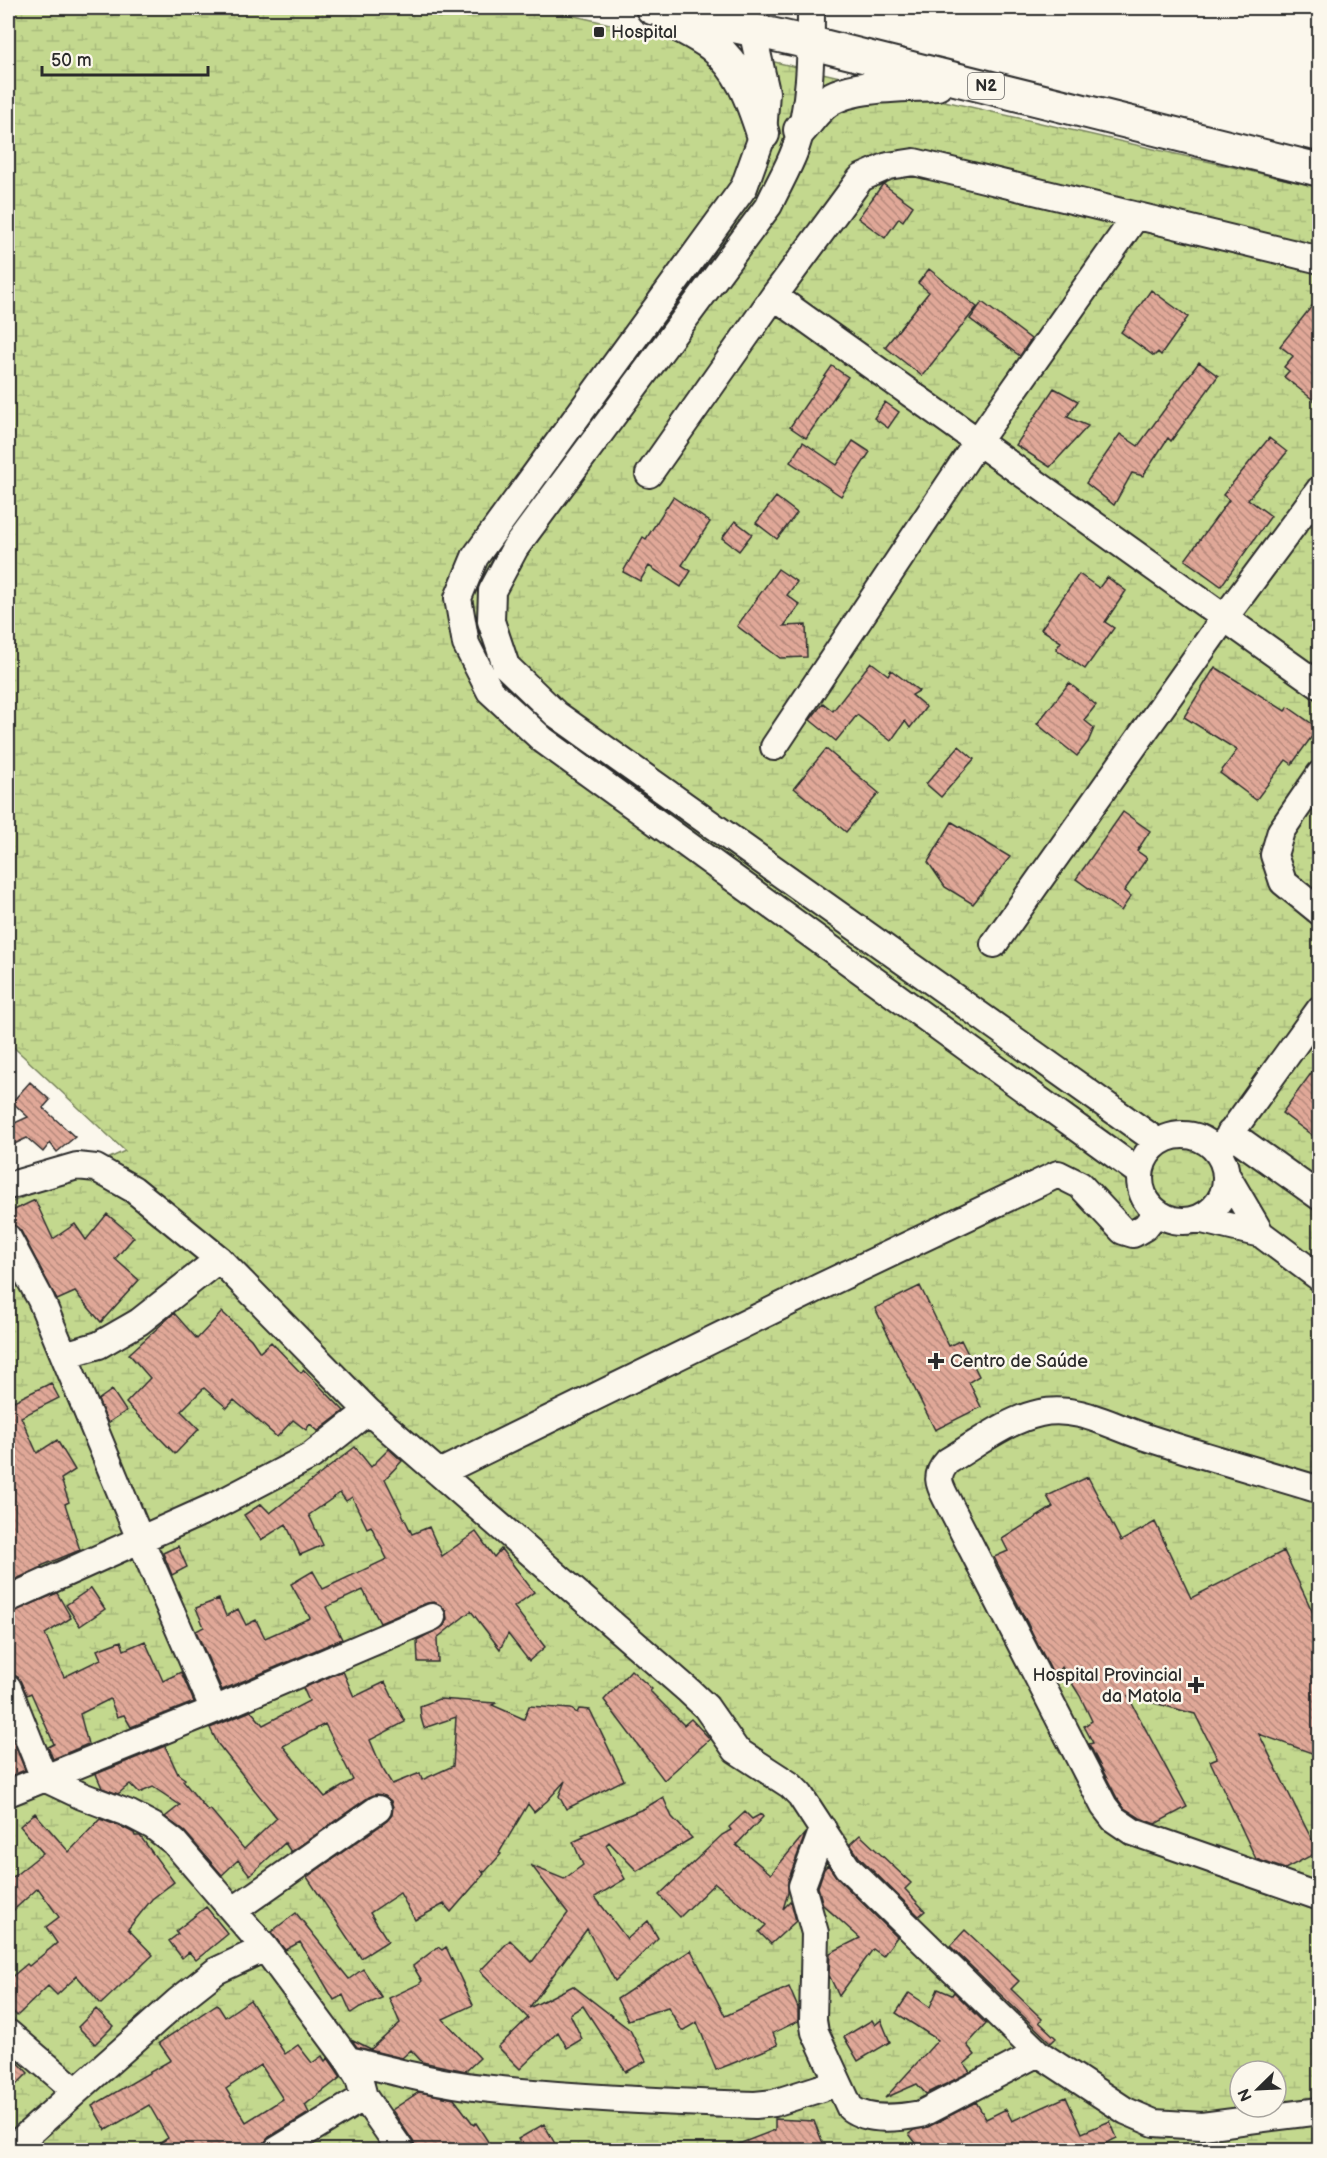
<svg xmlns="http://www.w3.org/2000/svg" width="1327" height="2158" font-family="'Balsamiq Sans',sans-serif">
	<defs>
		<pattern id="wetland-marsh" width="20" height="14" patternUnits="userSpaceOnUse" patternTransform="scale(1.5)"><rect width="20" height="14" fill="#c3d88e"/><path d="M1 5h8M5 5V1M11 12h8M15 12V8" fill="none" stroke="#a8ba7b"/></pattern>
		<pattern id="building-back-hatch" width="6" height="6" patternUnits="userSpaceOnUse" patternTransform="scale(1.5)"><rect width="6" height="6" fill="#e0a898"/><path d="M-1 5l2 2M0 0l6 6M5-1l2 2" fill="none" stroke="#b6897c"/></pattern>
	</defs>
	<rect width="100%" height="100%" fill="#fbf7ec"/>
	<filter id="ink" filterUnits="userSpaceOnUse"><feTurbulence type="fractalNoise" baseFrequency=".0167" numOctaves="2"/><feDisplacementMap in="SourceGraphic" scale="12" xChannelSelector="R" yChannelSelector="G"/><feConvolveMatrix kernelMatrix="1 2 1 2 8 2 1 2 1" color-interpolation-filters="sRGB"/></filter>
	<g filter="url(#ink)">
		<path fill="url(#wetland-marsh)" stroke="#77825c" stroke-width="1.5" fill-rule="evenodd" d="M8,8H540L1319,187V2150H8V1204L125,1151L8,1042ZM1240,2071H1276V2107H1240Z"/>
		<path fill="url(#building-back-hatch)" stroke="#2b2b2b" stroke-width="1.5" fill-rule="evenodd" d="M883,184L913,206L903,221L899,218L885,238L858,218Z
			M929,269L977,307L922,376L885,347L929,292L918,283Z
			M1151,290L1188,317L1161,355L1158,352L1154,356L1121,332Z
			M1320,296V405L1284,377L1289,371L1284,367L1293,356L1280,346Z
			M982,302L1031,339L1020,356L970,319Z
			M1199,362L1218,376L1171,441L1168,438L1143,476L1132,473L1114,505L1086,483L1120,434L1138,446Z
			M832,366L848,377L806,438L790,427Z
			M1054,388L1078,401L1067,417L1088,426L1050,467L1016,445Z
			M885,402L899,412L888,428L874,418Z
			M1269,438L1287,452L1248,499L1271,516L1221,586L1185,560L1229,500L1223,495Z
			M853,441L870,452L841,496L790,462L803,442L837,465Z
			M673,497L710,522L682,565L691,571L681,587L649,566L640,581L623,572L643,537L646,539Z
			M776,497L797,513L777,539L756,523Z
			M735,521L752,534L739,551L722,538Z
			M778,569L797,582L787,595L800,605L784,626L806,625L807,657L780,658L737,626Z
			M1079,574L1099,588L1107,577L1126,591L1105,622L1114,628L1085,669L1056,649L1061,642L1041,629Z
			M871,662L888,675L891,670L919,691L912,695L926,707L910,728L905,721L891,741L857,715L836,741L810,720L823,703L833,711Z
			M1215,667L1285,711L1288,707L1318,728L1292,764L1286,760L1256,800L1220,773L1237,750L1184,717Z
			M1069,683L1096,705L1084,720L1094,728L1088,742L1077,756L1037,724Z
			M959,746L974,759L941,797L926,784Z
			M826,749L879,793L846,832L794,788Z
			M1123,812L1150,831L1137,851L1147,858L1124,891L1131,896L1121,911L1076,879Z
			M952,822L1010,857L973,904L945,887L928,862Z
			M1320,1061V1141L1282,1113Z
			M30,1082L50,1100L43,1108L75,1137L57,1152L50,1143L43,1152L27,1138L8,1147V1126L28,1117L12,1102Z
			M35,1200L53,1239L75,1224L86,1240L107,1214L134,1237L115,1259L139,1280L101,1322L75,1292L57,1300L21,1231L12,1224L8,1213Z
			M920,1286L949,1346L961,1340L979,1376L969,1382L981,1407L935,1430L875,1308Z
			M222,1312L251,1339L260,1352L271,1342L301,1373L304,1370L344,1411L318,1431L310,1424L306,1430L293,1420L277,1437L234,1400L227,1408L204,1388L181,1411L199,1429L175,1454L126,1403L150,1378L129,1354L174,1313L197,1339Z
			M51,1383L59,1398L21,1417L37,1453L57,1440L75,1470L61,1479L69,1502L65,1504L80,1550L41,1566L42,1567L8,1583V1386L14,1401Z
			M112,1390L126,1411L108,1423L98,1400Z
			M355,1447L371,1467L389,1449L402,1461L385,1479L412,1534L429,1527L442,1556L476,1532L494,1557L501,1549L534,1592L514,1607L545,1647L529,1661L508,1634L500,1649L471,1611L437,1638L438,1662H418L417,1640L444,1626L447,1619L446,1611L440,1605L434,1602L427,1603L380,1623L363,1590L326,1607L342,1639L222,1690L196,1631L204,1627L196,1608L219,1599L226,1616L238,1609L246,1625L256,1620L265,1638L310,1618L291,1584L313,1571L323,1589L387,1559L371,1526L367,1528L352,1497L346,1501L340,1493L309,1515L323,1545L300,1555L286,1524L261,1540L244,1515L261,1504L270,1513Z
			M1088,1477L1121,1541L1155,1522L1191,1598L1284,1551L1320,1628V1756L1259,1734L1318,1852L1285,1869L1256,1859L1210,1761L1217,1758L1195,1714L1128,1696L1187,1807L1155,1824L1140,1818L1124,1808L1117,1798L1089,1744L1093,1743L1084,1726L1092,1721L1080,1696L1062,1667L1053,1674L994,1557L1008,1551L1002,1539L1053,1507L1047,1496Z
			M178,1546L187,1567L172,1575L163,1553Z
			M91,1588L105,1609L80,1626L66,1605Z
			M57,1593L71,1618L45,1634L64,1677L101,1659L97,1650L121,1641L124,1650L145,1641L163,1681L181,1672L194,1702L131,1727L124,1715L117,1717L110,1699L80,1714L88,1744L53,1759L48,1747L54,1744L31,1693L27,1695L18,1677L8,1673V1614Z
			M631,1670L652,1689L650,1691L684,1725L691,1719L710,1739L664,1780L604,1700Z
			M343,1671L354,1697L385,1682L405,1722L370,1740L382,1768L392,1784L420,1773L422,1780L453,1766L456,1717L424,1728L421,1718L420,1706L439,1699L496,1703L492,1705L524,1719L529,1706L571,1709L577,1713L579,1709L590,1710L624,1780L566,1809L559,1796L565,1781L547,1801L534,1812L528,1804L499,1853L501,1854L485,1872L482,1871L484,1874L451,1912L444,1904L415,1920L400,1893L370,1913L388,1941L361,1958L307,1877L387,1821L392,1815L393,1807L391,1801L385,1796L377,1794L369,1797L291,1852L285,1843L250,1875L238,1860L222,1875L185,1832L165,1817L180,1805L153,1787L139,1793L130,1784L118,1794L102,1788L96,1774L165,1746L178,1774L185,1779L183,1781L208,1811L210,1809L244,1849L277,1818L218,1744L210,1728L251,1711L263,1725L309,1701L303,1688ZM325,1724L353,1780L325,1797L283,1746Z
			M8,1727L25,1770L8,1777Z
			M663,1797L672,1817L692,1838L637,1871L609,1842L606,1845L625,1879L595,1897L627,1939L648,1921L658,1938L615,1981L587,1929L529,2008L573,1986L630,2030L646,2061L626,2072L583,2006L570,2014L582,2039L567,2048L558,2032L520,2069L498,2047L528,2018L480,1971L510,1940L532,1962L568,1913L532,1866L564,1879L583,1865L573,1842L584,1837L582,1835L645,1808Z
			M745,1812L752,1819L761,1814L763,1817L736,1845L771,1874L806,1832L788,1881V1893L783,1909L791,1901L796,1921L771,1944L759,1932L766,1925L715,1883L680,1917L659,1895L722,1835L731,1830L729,1827Z
			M35,1813L69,1852L100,1819L124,1828L134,1833L135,1836H140L174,1882L152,1899L128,1929L153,1955L101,2004L77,1976L57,1995L48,1986L17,2016L8,2006V1980L27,1964L29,1966L57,1943L46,1927L59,1917L38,1888L8,1915V1881L43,1853L20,1826Z
			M860,1835L911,1883L905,1889L925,1911L919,1916L859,1857L850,1844Z
			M828,1865L837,1878L897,1937L883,1956L873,1949L839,1996L829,1975L830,1953L860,1938L823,1905L818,1887L824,1869Z
			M206,1907L228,1934L196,1960L189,1952L182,1958L169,1941L178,1934L176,1931Z
			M296,1913L349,1979L363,1969L382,1998L360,2007L351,2013L343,1995L334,2000L300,1942L285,1950L271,1932Z
			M965,1930L1019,1981L1011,1989L1042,2019L1039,2022L1056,2038L1051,2043L950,1946Z
			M438,1947L442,1950L446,1947L473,2005L443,2019L480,2058L466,2071L422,2062L411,2050L402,2058L357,2047L351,2039L371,2049L400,2023L389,1998L419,1984L422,1981L413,1966Z
			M691,1950L725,2016L789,1987L798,2008V2021L773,2033L778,2045L716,2070L697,2022L682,2031L668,2007L628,2020L617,1999Z
			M938,1989L952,1995L954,1992L986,2024L967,2045L975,2055L964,2064L970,2072L926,2094L917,2084L885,2098L938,2040L896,2013L909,1993L930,2007Z
			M250,2000L285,2054L298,2045L312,2063L322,2056L325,2061L328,2058L341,2077L305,2105L309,2113L269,2137L264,2143L262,2151H148L168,2138L149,2105L106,2130L92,2106L171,2060L159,2043L217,2004L225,2017ZM261,2065L283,2099L246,2122L226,2089Z
			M96,2009L113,2026L95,2044L78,2027Z
			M872,2020L875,2025L881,2020L890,2042L858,2061L844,2037Z
			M8,2052L28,2073L8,2093Z
			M419,2092L454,2099L474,2125L476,2123L494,2151H416L413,2141L392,2110Z
			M1066,2097L1082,2133L1110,2121L1117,2138L1090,2151H1045L1052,2147L1050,2144L1037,2151H922L909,2134L914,2130L928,2127L976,2102L986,2119L1006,2109L1012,2121Z
			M775,2119L814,2121L826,2151H727L726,2149L775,2130Z
			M544,2124L559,2151H525L518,2139Z"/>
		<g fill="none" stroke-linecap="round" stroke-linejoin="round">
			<defs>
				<path id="minor" d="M811,8C811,55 811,105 795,150C788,169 777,187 769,205L515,548L492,591L491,621L506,666L556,714L1158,1142
					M752,30L766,92L763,134L744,187L475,557L458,598L466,644L490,691L543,740L1140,1173
					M774,296L1320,686
					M649,474L774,296L861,178L888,166L914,162L1320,260
					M774,747L978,441L1136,216
					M1320,774L1281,831L1274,855L1283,882L1320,912
					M994,944L1225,617L1320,489
					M1230,1133L1320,1197
					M1140 1178a43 43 0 1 1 86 0a43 43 0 1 1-86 0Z
					M1218,1151L1320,1009
					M1227,1176L1261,1234L1320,1278
					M8,1186L77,1166L96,1168L133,1189L219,1259L368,1411L689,1691L706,1707L736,1750L790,1785L800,1795L847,1867L1038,2053L1126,2111L1154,2123L1202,2126L1320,2111
					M1198,1219L1261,1234
					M8,1238L41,1300L140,1539L214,1710
					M64,1355L99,1345L139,1322L219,1259
					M439,1473L820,1287L1058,1174L1080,1185L1123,1231L1133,1234L1145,1227L1157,1212
					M1320,1490C1261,1472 1203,1456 1145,1437C1111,1426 1077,1405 1040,1413C1007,1420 977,1444 948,1461C932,1478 941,1487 950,1506L1104,1806L1114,1819L1133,1832L1320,1897
					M8,1599L215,1506L311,1456L368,1411
					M8,1688L44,1778L82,1796L130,1814L153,1826L174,1842L265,1948L348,2060L359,2078L364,2097L401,2150
					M8,1793L214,1710L432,1617
					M823,1829L802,1886L815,1933L813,2020L815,2032L850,2108C869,2122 899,2118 921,2114L1038,2053
					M234,1910L378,1809
					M8,2033L76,2091
					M348,2060C393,2071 437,2083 482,2088C573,2098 664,2102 755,2105L774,2103L837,2083
					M10,2150L178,2001L216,1971L265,1948
					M277,2150L364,2097"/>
				<path id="major" d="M652,8L811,43L1320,170
					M671,21C685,29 700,36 712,45C741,68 752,100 763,134
					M800,130C807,122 814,112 822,105C846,83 906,86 937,84"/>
			</defs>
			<use href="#minor" stroke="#2b2b2b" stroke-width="30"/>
			<use href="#major" stroke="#2b2b2b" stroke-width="36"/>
			<use href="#minor" stroke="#fbf7ec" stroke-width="26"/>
			<use href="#major" stroke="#fbf7ec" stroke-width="32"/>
		</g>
	</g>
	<g fill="#2b2b2b" stroke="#fbf7ec" stroke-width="2">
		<rect x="593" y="26" width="12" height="12" rx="3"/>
		<path d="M933 1352h6v6h6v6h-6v6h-6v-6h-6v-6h6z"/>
		<path d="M1193 1676h6v6h6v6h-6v6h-6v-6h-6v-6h6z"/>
	</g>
	<g text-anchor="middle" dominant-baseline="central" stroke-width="5" stroke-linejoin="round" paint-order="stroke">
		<rect fill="#fbf7ec" stroke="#696865" stroke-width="1.5" x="968" y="73" width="36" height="26" rx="4.5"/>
		<g font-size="16" font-weight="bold" fill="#2b2b2b">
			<text x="986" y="86">N2</text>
		</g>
		<g font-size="18" fill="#2b2b2b" stroke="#fbf7ec" text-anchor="start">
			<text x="611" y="32">Hospital</text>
			<text x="950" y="1361">Centro de Saúde</text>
			<text x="1182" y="1675" text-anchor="end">Hospital Provincial<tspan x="1182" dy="21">da Matola</tspan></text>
		</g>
	</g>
	<rect width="1327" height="2158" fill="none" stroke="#fbf7ec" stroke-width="30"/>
	<rect x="15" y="15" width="1297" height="2128" fill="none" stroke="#2b2b2b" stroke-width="2" filter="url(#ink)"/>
	<g transform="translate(1258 2089) rotate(246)"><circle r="28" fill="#fbf7ec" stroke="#a8a59f" stroke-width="1.5"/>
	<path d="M0-4.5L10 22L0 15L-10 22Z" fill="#2b2b2b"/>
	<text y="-9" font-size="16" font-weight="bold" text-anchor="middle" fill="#2b2b2b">N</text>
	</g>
	<path d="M42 66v9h166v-9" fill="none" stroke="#2b2b2b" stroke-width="3"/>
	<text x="51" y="66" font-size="18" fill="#2b2b2b" stroke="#fbf7ec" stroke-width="4.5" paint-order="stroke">50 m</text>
</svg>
